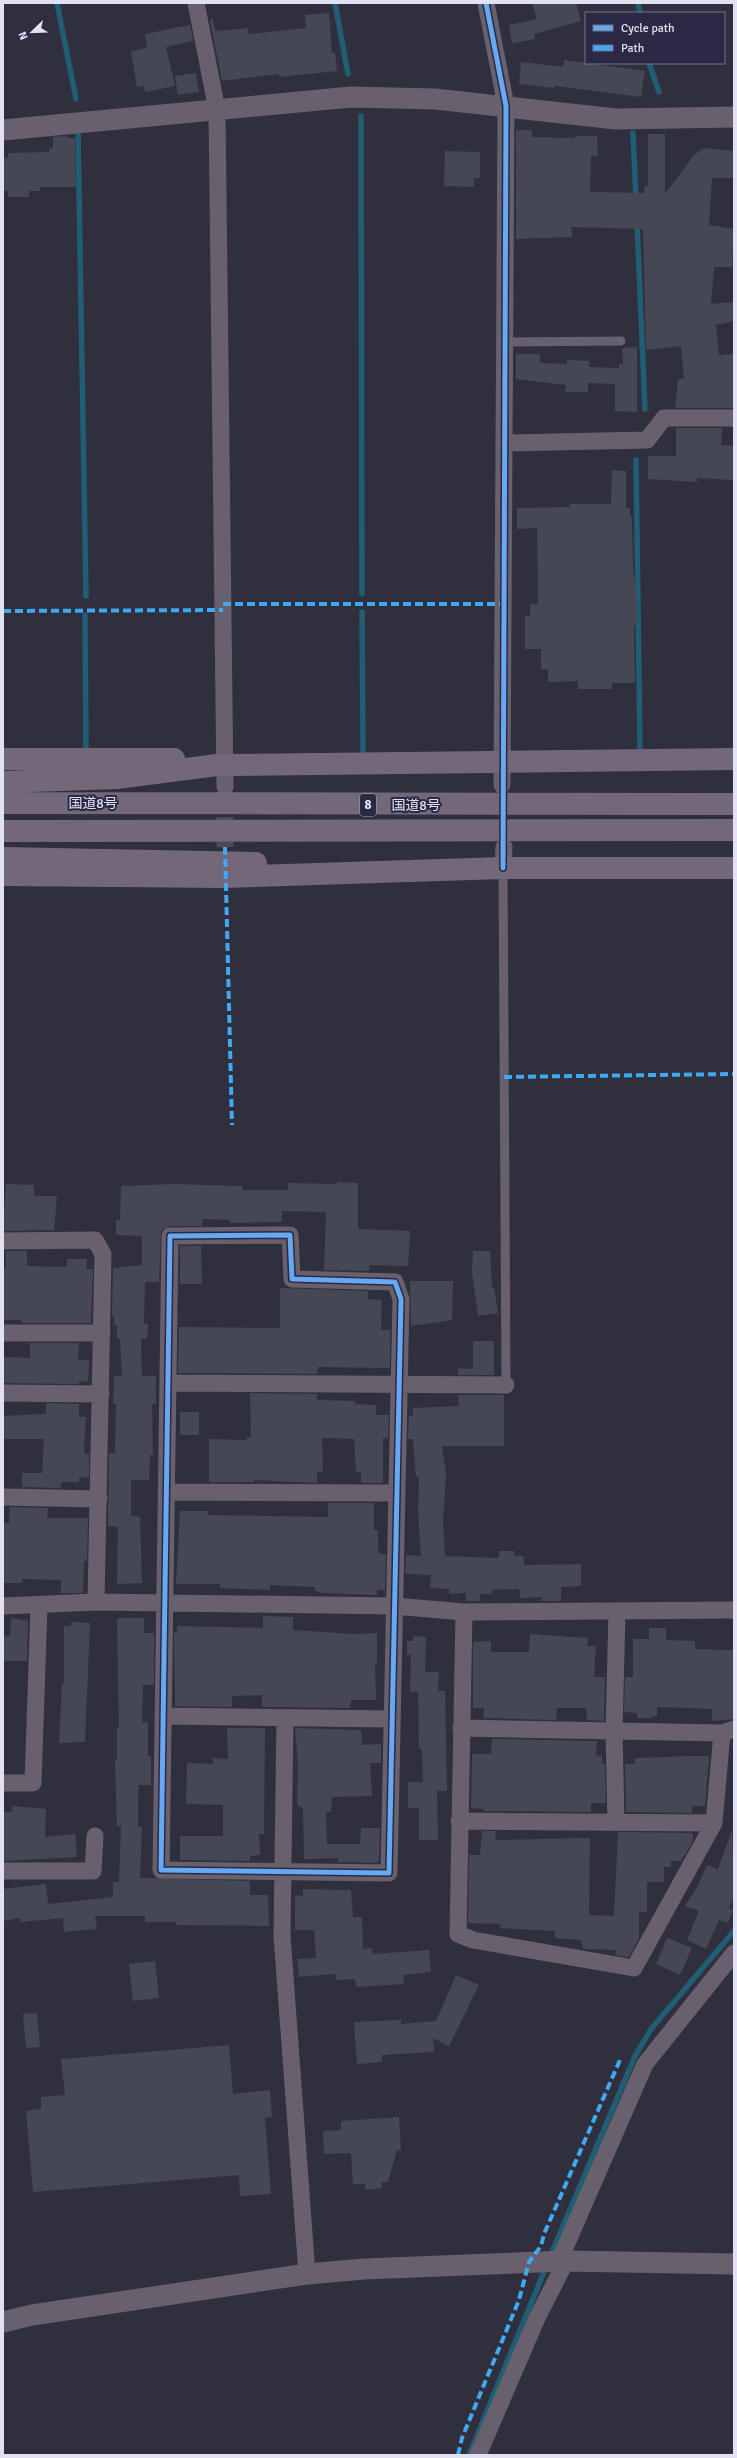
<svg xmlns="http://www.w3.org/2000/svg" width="737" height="2458" font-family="Signika,'Noto Sans JP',sans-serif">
	<rect width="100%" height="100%" fill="#302f3e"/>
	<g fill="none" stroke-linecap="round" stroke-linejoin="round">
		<path stroke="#215d73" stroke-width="5.5" d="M57,3L76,99
			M335,3L348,74
			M638,3L640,13
			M649,63L659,92
			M361,116L362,594
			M78,133L86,596
			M633,133L636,200
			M637,223L645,409
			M636,460L640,749
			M362,612L363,753
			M85,615L86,749
			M550,2257L635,2056L651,2029L734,1931
			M469,2455L546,2267"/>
	</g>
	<path fill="#454854" d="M532,3H576L581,21L534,34L535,39L512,43L509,25L537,19Z
		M329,13L332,53H335L337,71L279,77V74L222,81L210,20L213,19L215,31L248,28V34L306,28L305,15Z
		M190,25L193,41L166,47L175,86L145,92L144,86L137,87L131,51L147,48L145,34Z
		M564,60L645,71L641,97L555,86L554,88L519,84L521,62L563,67Z
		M196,73L199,92L178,95L175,76Z
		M516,130H532V137L575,138V136H597L598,156H591L590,192L644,193L645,186H648V134H665V194L694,155L704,148L734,151V178H712L709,225L734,229L732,267H714L711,304L734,302V321L716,325L719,355L734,354V408H675L678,379H684L681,346L646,350L643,229L571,227L572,237L516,239Z
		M67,136V138H75L76,187H40V191H29V197H8V191H3V158H8V153L49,152V149L53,148V137Z
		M445,151L480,152V178H474V187L444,186Z
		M637,347V412L615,411V384L588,383V392H565L566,385L516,379V354H540V363L567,364V360L589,361V367L619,368V364H623L622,348Z
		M676,428H722L721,445L734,446V480L697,478V482L648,479V456H676Z
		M612,470L626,471V508H630V517H632L633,566L634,579H636L637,626H634L635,683H612V689H578V681L548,682V669H541V649H525V616H530V604H538L537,528L517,529V508L570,507V504H611Z
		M337,1182L358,1183V1229L410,1231L408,1266L369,1265V1271L324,1270L326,1212L282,1211V1222L230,1223V1220L203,1219L202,1226H170L161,1231L159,1282H145L144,1323L148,1324L147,1339H141L142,1376H156V1404H152L153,1455H150L149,1480H131V1516L140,1517L142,1583L117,1584L118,1527L108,1526L109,1453H115L116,1404H113L114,1376H122L120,1339H117V1325H114V1316H112L113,1268L142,1265V1236L116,1235V1220H120L121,1186L173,1184L242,1186L243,1190H288V1183L337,1184Z
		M6,1184L34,1185V1196H57L54,1230L3,1231Z
		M180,1246H201L202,1284H180Z
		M6,1251H27V1266L67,1267V1259H87L86,1269H93L91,1323H21V1320H3V1269H6Z
		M473,1251H490L492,1288H494L498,1313L478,1316L472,1273Z
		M410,1281H453L452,1320L411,1326Z
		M280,1288L368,1291V1299L382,1300L381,1330H390V1368L318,1367L317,1374L178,1373L179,1327L280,1328Z
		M473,1341H494V1375H458V1368L473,1369Z
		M30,1343H79L78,1360H89L88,1381L79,1382V1384L3,1383V1357L30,1358Z
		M250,1393L317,1394V1400L355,1401V1404L376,1405V1415H389L388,1438H383V1483H361V1472H356L354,1439L322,1438L323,1472H317V1483L254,1480V1482H209V1439L247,1440V1437H251Z
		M458,1395H504V1446H442L446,1475L443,1520L445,1556L499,1558V1551H514V1556H523L524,1565L581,1564V1586L561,1587V1601H542V1597L520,1598L519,1589L492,1590V1594H480V1601H466V1593L449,1594V1589L430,1588L431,1575L405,1574L406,1555L421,1556L418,1511L419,1476L416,1477L413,1439H408L409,1416H413V1408L459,1406Z
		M46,1403L79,1404V1417H86L84,1447L85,1454H89V1477L79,1478V1482H61V1488L22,1487V1473H42L44,1439H3V1416L46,1414Z
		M180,1412H199V1435H180Z
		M328,1503H374V1530H378V1550L380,1554H386L385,1590H377V1595L323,1593L315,1591V1587L270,1585V1590L220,1588V1584H176L180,1511H208V1515L328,1517Z
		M10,1507L48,1508L47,1518H88L87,1561H84L83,1593H61V1580L22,1579V1583H3V1523H9Z
		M263,1616L293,1617V1630L353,1634L377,1633V1663H375L376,1700H351L350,1708L262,1707V1695L232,1696V1707L175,1706L174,1633H177V1626L263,1628Z
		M11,1618L28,1621L27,1661H3V1637L10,1636Z
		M117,1618H144V1633H154V1685H143L142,1723L148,1722V1756H151V1785H139L138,1795V1827H142L140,1878L250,1881V1895H268L269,1926L176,1925V1922H145V1916H95L97,1929L64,1932L63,1918L21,1922L20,1918L3,1921V1889L46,1884L48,1904L113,1897V1882H119L121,1826H117L116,1795L115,1760H117V1728H119Z
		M71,1622L90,1623L85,1742L59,1743L62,1683H64V1626H71Z
		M649,1628H666V1640L695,1641V1649L734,1650V1719L712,1721V1709L657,1707V1716H652V1718H637V1713L624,1712L625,1677H633V1639H649Z
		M530,1634L588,1638L587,1646H596L594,1677H605L604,1721L587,1720L586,1708H557L556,1720L485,1718L483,1717L484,1708H473V1642L491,1641V1652H529Z
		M413,1636L426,1637L425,1672H439L438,1691H445L447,1791H437L438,1840H419V1808H408V1782H423L422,1749H419L418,1692H410L411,1655H407V1641H413Z
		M227,1728H265L264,1834H259L260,1855L250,1856V1861L180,1860V1836H223V1805L186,1804L187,1763L213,1764V1758L228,1759Z
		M295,1728L361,1730L362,1745L381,1744V1763H370L372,1796L332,1797L331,1812H326L327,1844H360L361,1828H380L379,1860L377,1863L338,1862V1858L304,1859L303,1808L297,1805L298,1764Z
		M492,1739L597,1741L596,1755L602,1756V1764H605L606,1803H591V1812L483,1811L484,1809L471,1808L472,1754H491Z
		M691,1756H709L705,1806H692V1813L626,1812L625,1764H635V1758Z
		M13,1806L46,1809L45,1837L75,1834L77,1857L3,1861V1812H12Z
		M732,1830L734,1896L729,1908L733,1910L728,1923L719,1920L706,1949L687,1940L699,1911L685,1906L700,1882H699L707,1865L718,1869Z
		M482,1831H496L495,1840L590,1838L589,1915L614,1916L618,1832L692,1833L693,1835V1841L681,1861H671V1867H664V1882H647V1912H639V1938L629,1957L615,1955L616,1950L583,1949L581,1940L555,1938V1931L500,1928L501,1924L468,1923L469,1855H480Z
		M303,1889L351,1890L353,1917H362L363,1949L372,1948L373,1954L429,1950L431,1972L403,1975L404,1984L356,1987L355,1979L336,1980V1974L299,1977L297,1959L316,1958L314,1930H295V1895L303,1896Z
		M667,1938L692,1948L680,1975L656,1964Z
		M155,1961L159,1998L133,2001L129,1964Z
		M456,1975L479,1985L449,2046L433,2038L434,2052L382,2055V2062L357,2064L354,2022L401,2020V2024L436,2021Z
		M37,2013L40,2047L26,2048L23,2014Z
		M229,2045L233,2094L270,2090L272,2117L265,2118L271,2194L240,2196L239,2175L33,2192L26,2111L41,2109V2097L65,2095L61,2059Z
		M399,2117L401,2150H397L388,2182H381L382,2188L365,2190V2184H353L351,2153L324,2154L323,2131L341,2130V2121Z"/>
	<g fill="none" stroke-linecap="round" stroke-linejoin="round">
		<path stroke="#4b4a59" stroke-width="17" stroke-dasharray="17 8" stroke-linecap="butt" d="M225,792V847"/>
		<path stroke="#68606d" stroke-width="9" d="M504,342L621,341
			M503,868L506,1385"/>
		<path stroke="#68606d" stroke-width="17" d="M196,3L217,110L225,787
			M486,3L506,106L502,785
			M504,443L647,440L664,418H734
			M503,868L504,847
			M290,1235L292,1279L395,1282L401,1299L389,1873L161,1870L170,1236Z
			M3,1241L95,1240L103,1254L96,1602
			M3,1333H102
			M168,1383L506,1385
			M3,1393L101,1394
			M166,1492L396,1493
			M3,1497L99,1499
			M3,1606L96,1602L394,1606L464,1612L734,1610
			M464,1612L458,1934L473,1940L634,1968L714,1823L722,1733
			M163,1716L392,1719
			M285,1718L282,1936L307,2274
			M461,1728L722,1733L734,1729
			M3,1783H33L39,1606
			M459,1821L714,1823
			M616,1822L614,1731L617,1612
			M3,1871H93L95,1836
			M478,2455L537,2318L566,2261L563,2252L645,2064L734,1953"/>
		<path stroke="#68606d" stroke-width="21" d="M3,130L351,97L435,99L616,119L734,117
			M3,2322L32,2315L307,2274L364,2269L566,2261L734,2264"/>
		<path stroke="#726879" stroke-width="22" d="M3,759H174
			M225,765L734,759
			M3,782L117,778L217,765
			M3,803L734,804
			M3,831L734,830
			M3,858L256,863
			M3,875L225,877L503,868H734"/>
		<path stroke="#3fa9f5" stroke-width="4" stroke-dasharray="8 4" stroke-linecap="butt" d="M223,604H503
			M3,611L223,610
			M225,847L232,1125
			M504,1077L734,1074
			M458,2455L462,2438L519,2300L529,2262L541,2246L544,2234L620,2060"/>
		<defs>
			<path id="cycleway" d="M486,3L506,106L503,868
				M290,1235L292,1279L395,1282L401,1299L389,1873L161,1870L170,1236Z"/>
		</defs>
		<use href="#cycleway" stroke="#2b2944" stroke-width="8"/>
		<use href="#cycleway" stroke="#66a8f1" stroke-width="5"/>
	</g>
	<g text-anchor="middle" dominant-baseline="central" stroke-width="4" stroke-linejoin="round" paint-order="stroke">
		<rect fill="#2b2944" stroke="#aaaabe" stroke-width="1" x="360" y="794" width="16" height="22" rx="3"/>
		<g font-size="13" font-weight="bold" fill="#e1e1f3">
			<text x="368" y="805">8</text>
		</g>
		<g font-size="14" fill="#e1e1f3" stroke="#2b2944">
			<text x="93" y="803">国道8号</text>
			<text x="416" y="805">国道8号</text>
		</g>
	</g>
	<rect width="737" height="2458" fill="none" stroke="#e1e1f3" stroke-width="8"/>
	<rect x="585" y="12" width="140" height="52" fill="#2b2944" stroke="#74738a"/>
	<rect x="593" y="25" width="20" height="6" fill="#66a8f1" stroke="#74738a"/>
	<text x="621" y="32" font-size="12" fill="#e1e1f3">Cycle path</text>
	<rect x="593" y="45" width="20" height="6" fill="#3fa9f5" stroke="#74738a"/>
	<text x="621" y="52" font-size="12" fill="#e1e1f3">Path</text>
	<g transform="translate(32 32) rotate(247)" stroke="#2b2944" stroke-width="3" paint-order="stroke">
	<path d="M0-3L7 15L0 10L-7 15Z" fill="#e1e1f3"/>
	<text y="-6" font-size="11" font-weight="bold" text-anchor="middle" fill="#e1e1f3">N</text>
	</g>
</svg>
